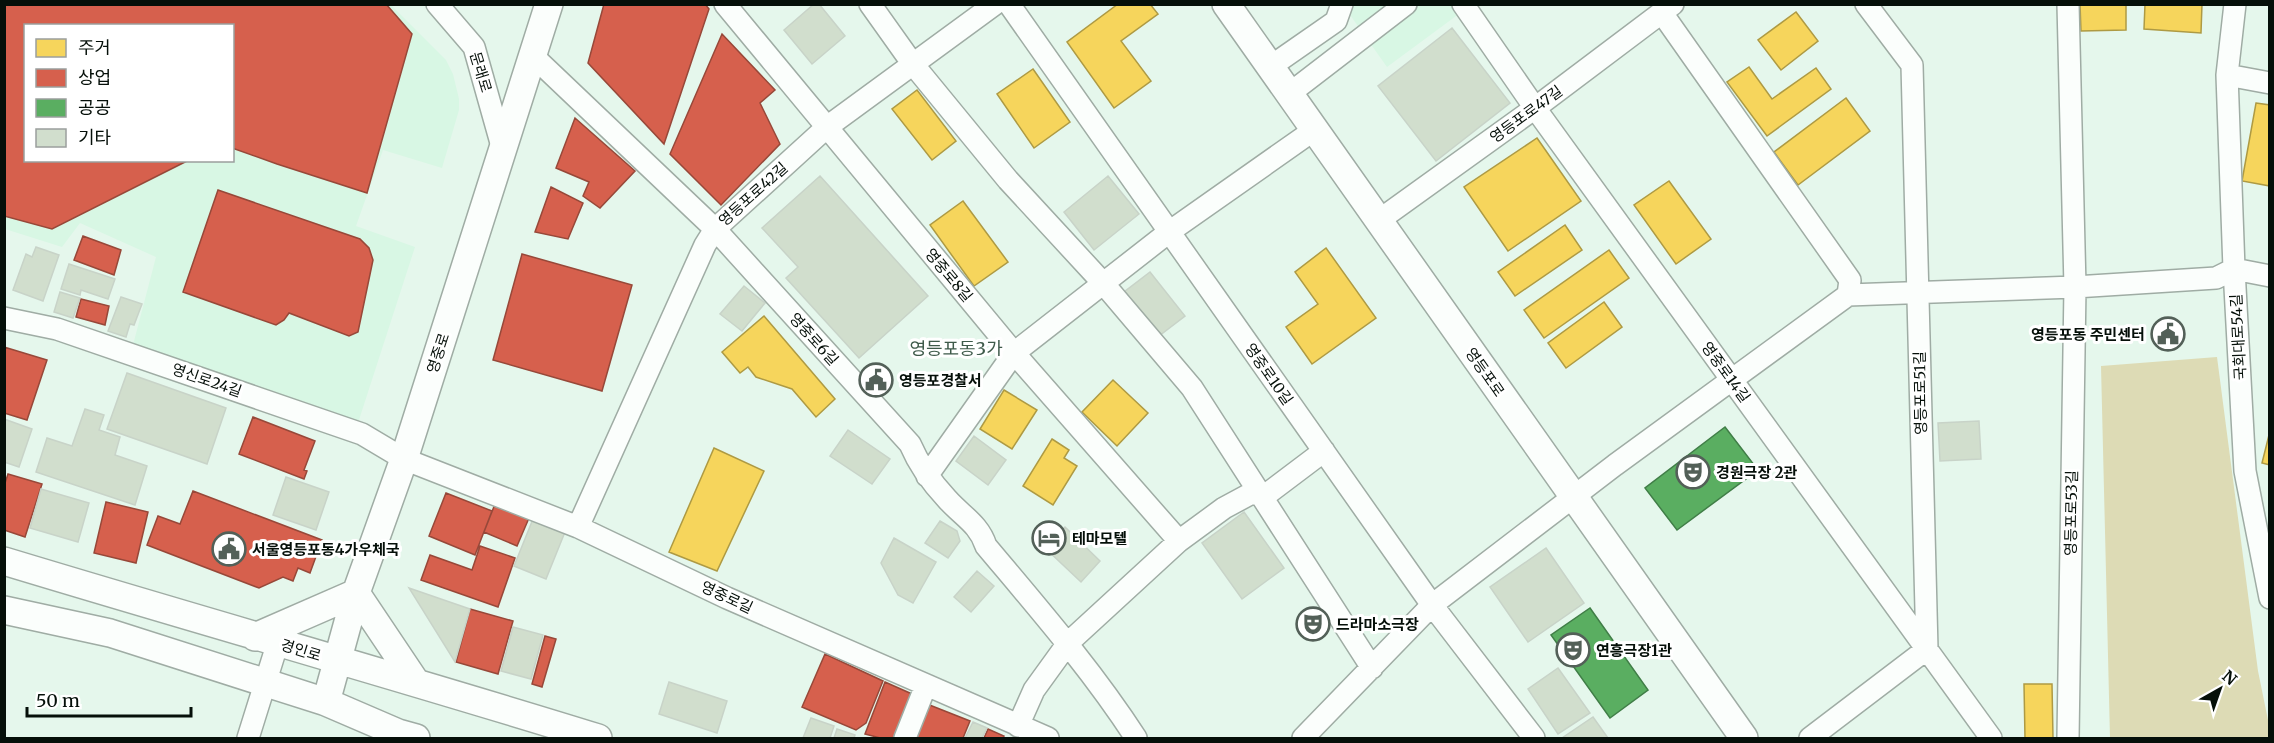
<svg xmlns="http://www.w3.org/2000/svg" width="2274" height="743" font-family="Merriweather,'Noto Sans KR',serif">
	<rect width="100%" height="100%" fill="#e5f7ec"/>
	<path fill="#d8f7e4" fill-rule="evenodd" d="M5,5H391L446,60L453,74L459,99V110L442,168L383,150L356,226L415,247L358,423L133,345L156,257L80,223L62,247L5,229ZM26,26H232V160H26Z
		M1343,5H1471L1387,67Z"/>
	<path fill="#dddbb5" d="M2217,357L2258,671L2269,725V738H2110L2101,366Z"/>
	<path fill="#f6d55c" stroke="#ae9a43" stroke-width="1.5" d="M1118,4H1150L1158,14L1121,41L1151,81L1114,108L1067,42Z
		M2080,4H2126V30L2081,31Z
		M2145,4H2202L2201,33L2144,29Z
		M1796,12L1818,41L1781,70L1758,40Z
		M1749,67L1772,99L1816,68L1831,89L1767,136L1727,82Z
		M1033,69L1070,122L1034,148L997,94Z
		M917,90L956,141L932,160L892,109Z
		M1846,98L1870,131L1798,185L1774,152Z
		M2256,103L2270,105V186L2242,181Z
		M1537,138L1581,201L1508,251L1464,187Z
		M1669,181L1711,239L1676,264L1634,205Z
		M963,201L1008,262L974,286L930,225Z
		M1565,225L1582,250L1515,296L1498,272Z
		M1326,248L1376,318L1312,364L1286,327L1318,304L1295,272Z
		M1609,250L1629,278L1544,338L1524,310Z
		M1604,302L1622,327L1566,368L1548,343Z
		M764,316L835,399L816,417L792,389L756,377L748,367L740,373L722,352Z
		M1113,380L1148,413L1117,446L1082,412Z
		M1004,390L1037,410L1012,449L980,429Z
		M2270,431V465L2262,463Z
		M1052,439L1069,450L1064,458L1077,466L1053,505L1023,486Z
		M714,448L764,471L717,571L669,552Z
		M2024,684H2052L2053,738H2025Z"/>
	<path fill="#d6604d" stroke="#974839" stroke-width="1.5" d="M4,4H386L412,34L367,193L277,164L232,148V26H26V160H189L52,229L4,216Z
		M604,4H705L709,9L664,144L588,63Z
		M722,34L775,90L760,103L780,144L721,205L670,154Z
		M575,118L635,171L600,208L583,196L589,182L556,168Z
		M551,187L583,203L568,239L535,232Z
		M218,190L360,239L369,248L373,260L358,332L349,336L289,313L284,320L276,325L183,292Z
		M83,236L121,250L114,275L74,260Z
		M522,254L632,285L602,391L493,360Z
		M81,299L109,306L105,325L76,317Z
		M4,347L47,360L27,420L4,413Z
		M253,417L315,441L304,470L307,471L304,479L239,454Z
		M8,474L42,484L25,537L4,530V486Z
		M193,491L322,540L310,573L298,568L293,581L283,577L259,588L147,545L158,516L180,524Z
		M446,493L492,511L475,555L429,536Z
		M106,502L148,512L136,563L94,553Z
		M495,504L529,518L517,546L484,532Z
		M480,546L515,558L498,607L421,580L430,555L472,570Z
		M470,609L513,621L498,674L456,662Z
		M545,636L556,639L542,687L532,684Z
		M825,654L883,681L866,723L856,730L802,707Z
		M885,682L912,694L894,738H880L865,734Z
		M927,704L970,721L963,738H915Z
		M988,729L1004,736L1003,738H984Z"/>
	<path fill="#5aae61" stroke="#407e47" stroke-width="1.5" d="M1725,427L1758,470L1677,530L1645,488Z
		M1590,608L1648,690L1610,718L1551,635Z"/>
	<path fill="#d1decd" stroke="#c8d3c8" stroke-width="1.5" d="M814,4H819L845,36L812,64L784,30Z
		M1452,28L1510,103L1436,161L1378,86Z
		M820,176L928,296L859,358L786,278L798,267L762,228Z
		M1108,176L1139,214L1094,250L1064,212Z
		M36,247L59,255L43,301L13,290L26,254L32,257Z
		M69,264L115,279L108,299L81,290L80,295L61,289Z
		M1150,272L1185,316L1159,336L1124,292Z
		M744,286L765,303L742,331L720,314Z
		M60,292L80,298L73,318L54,312Z
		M121,297L142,304L134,325L130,324L126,337L108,331Z
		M127,373L226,408L207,464L107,429Z
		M85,409L104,415L99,430L120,437L115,455L147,466L135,505L36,472L47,438L72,446Z
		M4,419L32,429L19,467L4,462Z
		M1979,421L1981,459L1940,461L1938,423Z
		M848,430L890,459L872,484L830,456Z
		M974,436L1006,460L988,485L956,461Z
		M286,477L329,492L316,530L273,515Z
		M41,489L89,503L78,542L30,528Z
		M1244,512L1284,568L1242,599L1202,543Z
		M533,519L565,532L546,579L514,566Z
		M940,521L957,531L960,541L948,558L925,543Z
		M1065,527L1100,561L1081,582L1045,548Z
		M894,538L936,562L913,603L898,595L881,563Z
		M1546,548L1584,603L1528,642L1490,587Z
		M977,571L994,586L971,612L954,597Z
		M409,588L470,609L455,662Z
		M513,627L543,635L531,679L501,671Z
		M1558,668L1590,713L1558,734L1528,689Z
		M669,682L727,701L717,733L659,714Z
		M1593,717L1608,738H1562Z
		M811,718L834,726L830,738H803Z
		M973,722L987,728L982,738H965Z
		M837,729L855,735L854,738H834Z"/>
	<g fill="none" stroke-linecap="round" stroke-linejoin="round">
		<defs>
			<path id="minor" d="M437,4L474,47L503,150
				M725,4L1014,353L1179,541
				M870,4L912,63L1008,180L1103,283L1192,388L1372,668
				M1009,4L1432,605L1534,738
				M1463,4L1535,108L1991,738
				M2235,4L2227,75L2234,269L2245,471L2270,598
				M1662,13L1850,280L1848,295
				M533,56L715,229L910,444C919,465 931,482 947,499C962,516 979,524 986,546C1038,608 1092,670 1136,738
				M1270,67L1336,21L1342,4
				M2227,75L2270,83
				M1289,94L1406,4
				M1378,221L1535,108L1673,4
				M4,318L57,329L362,434L404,459L578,527L727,598L1048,738
				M927,476L1014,353L1169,232L1314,130
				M578,527L705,245L715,229L827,127L995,4
				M1018,726L1034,690L1068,643L1179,541L1224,508L1250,494H1267L1324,451
				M248,738L278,642
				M905,738L926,685
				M1303,738L1432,605L1615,465L1848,295L2075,287L2216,278L2234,269L2270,276
				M1810,738L1927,649L1912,65L1866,4
				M2068,738L2075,287L2068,4"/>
			<path id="major" d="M1226,4L1744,738
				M4,561C202,621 401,677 598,738
				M356,593L415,681
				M4,610L110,633L326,702L398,733L416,738
				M255,637L356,593
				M326,702L356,593L404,459L549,4"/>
		</defs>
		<use href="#minor" stroke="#9faca4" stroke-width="24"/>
		<use href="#major" stroke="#9faca4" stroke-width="30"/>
		<use href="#minor" stroke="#fbfefc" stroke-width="21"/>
		<use href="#major" stroke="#fbfefc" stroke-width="27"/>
	</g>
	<defs>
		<symbol id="civic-ring" viewBox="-11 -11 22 22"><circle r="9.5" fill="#fff" stroke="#536058" stroke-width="1.5"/><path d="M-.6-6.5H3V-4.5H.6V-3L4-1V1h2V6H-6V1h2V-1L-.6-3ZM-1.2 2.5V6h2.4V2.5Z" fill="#536058"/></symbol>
		<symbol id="theatre-ring" viewBox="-11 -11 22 22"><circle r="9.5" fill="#fff" stroke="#536058" stroke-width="1.5"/><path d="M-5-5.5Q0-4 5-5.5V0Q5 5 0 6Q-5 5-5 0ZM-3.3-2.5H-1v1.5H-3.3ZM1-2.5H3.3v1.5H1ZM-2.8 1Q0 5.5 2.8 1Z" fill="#536058"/></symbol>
		<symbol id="hotel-ring" viewBox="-11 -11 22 22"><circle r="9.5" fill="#fff" stroke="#536058" stroke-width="1.5"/><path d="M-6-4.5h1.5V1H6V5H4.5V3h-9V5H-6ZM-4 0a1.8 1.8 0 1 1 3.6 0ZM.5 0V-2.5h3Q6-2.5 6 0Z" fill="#536058"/></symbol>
	</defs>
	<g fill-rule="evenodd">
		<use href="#civic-ring" x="2149" y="315" width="38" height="38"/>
		<use href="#civic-ring" x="857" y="361" width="38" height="38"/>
		<use href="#theatre-ring" x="1674" y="453" width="38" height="38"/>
		<use href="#hotel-ring" x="1030" y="519" width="38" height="38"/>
		<use href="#civic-ring" x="210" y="530" width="38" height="38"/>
		<use href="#theatre-ring" x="1294" y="605" width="38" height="38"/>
		<use href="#theatre-ring" x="1554" y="631" width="38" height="38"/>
	</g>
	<g text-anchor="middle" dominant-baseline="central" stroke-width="6" stroke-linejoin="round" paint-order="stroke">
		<g font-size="15" fill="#050f09" stroke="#fff">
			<text transform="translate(481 72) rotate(73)">문래로</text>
			<text transform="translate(1526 114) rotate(-36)">영등포로47길</text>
			<text transform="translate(753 194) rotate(-42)">영등포로42길</text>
			<text transform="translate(949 275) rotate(50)">영중로8길</text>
			<text transform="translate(2238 337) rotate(-93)">국회대로54길</text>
			<text transform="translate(814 339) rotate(48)">영중로6길</text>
			<text transform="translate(438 353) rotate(-72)">영중로</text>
			<text transform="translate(1485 372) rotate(55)">영등포로</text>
			<text transform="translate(1726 372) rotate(54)">영중로14길</text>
			<text transform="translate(1269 374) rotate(55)">영중로10길</text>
			<text transform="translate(207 380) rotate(19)">영신로24길</text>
			<text transform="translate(1920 393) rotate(-91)">영등포로51길</text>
			<text transform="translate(2071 513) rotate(-89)">영등포로53길</text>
			<text transform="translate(727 597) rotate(25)">영중로길</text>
			<text transform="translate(301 650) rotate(17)">경인로</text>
		</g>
		<g font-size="15" font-weight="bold" fill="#050f09" stroke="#fff" text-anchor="start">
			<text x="2145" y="334" text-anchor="end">영등포동 주민센터</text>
			<text x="899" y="380">영등포경찰서</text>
			<text x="1716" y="472">경원극장 2관</text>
			<text x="1072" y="538">테마모텔</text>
			<text x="252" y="549">서울영등포동4가우체국</text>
			<text x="1336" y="624">드라마소극장</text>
			<text x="1596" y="650">연흥극장1관</text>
		</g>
		<g font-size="18" fill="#3e5a4a" stroke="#fff">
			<text x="956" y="348">영등포동3가</text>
		</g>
	</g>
	<rect width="2274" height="743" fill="none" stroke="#050f09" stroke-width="12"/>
	<rect x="24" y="24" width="210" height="138" fill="#ffffff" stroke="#9b9f9d" stroke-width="1.5"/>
	<rect x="36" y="39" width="30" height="18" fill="#f6d55c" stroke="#9b9f9d" stroke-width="1.5"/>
	<text x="78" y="54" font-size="18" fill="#050f09">주거</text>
	<rect x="36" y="69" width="30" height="18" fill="#d6604d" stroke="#9b9f9d" stroke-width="1.5"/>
	<text x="78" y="84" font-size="18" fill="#050f09">상업</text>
	<rect x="36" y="99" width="30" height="18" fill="#5aae61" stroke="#9b9f9d" stroke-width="1.5"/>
	<text x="78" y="114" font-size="18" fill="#050f09">공공</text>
	<rect x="36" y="129" width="30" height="18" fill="#d1decd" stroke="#9b9f9d" stroke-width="1.5"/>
	<text x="78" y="144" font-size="18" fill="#050f09">기타</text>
	<g transform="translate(2220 689) rotate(40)" stroke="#ffffff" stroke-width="4.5" paint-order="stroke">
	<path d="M0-4.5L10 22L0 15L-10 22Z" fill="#050f09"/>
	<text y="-9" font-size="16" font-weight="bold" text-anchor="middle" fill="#050f09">N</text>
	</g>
	<path d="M27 707v9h164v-9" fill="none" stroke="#050f09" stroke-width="3"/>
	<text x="36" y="707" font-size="18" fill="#050f09" stroke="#ffffff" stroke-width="4.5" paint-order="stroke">50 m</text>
</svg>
